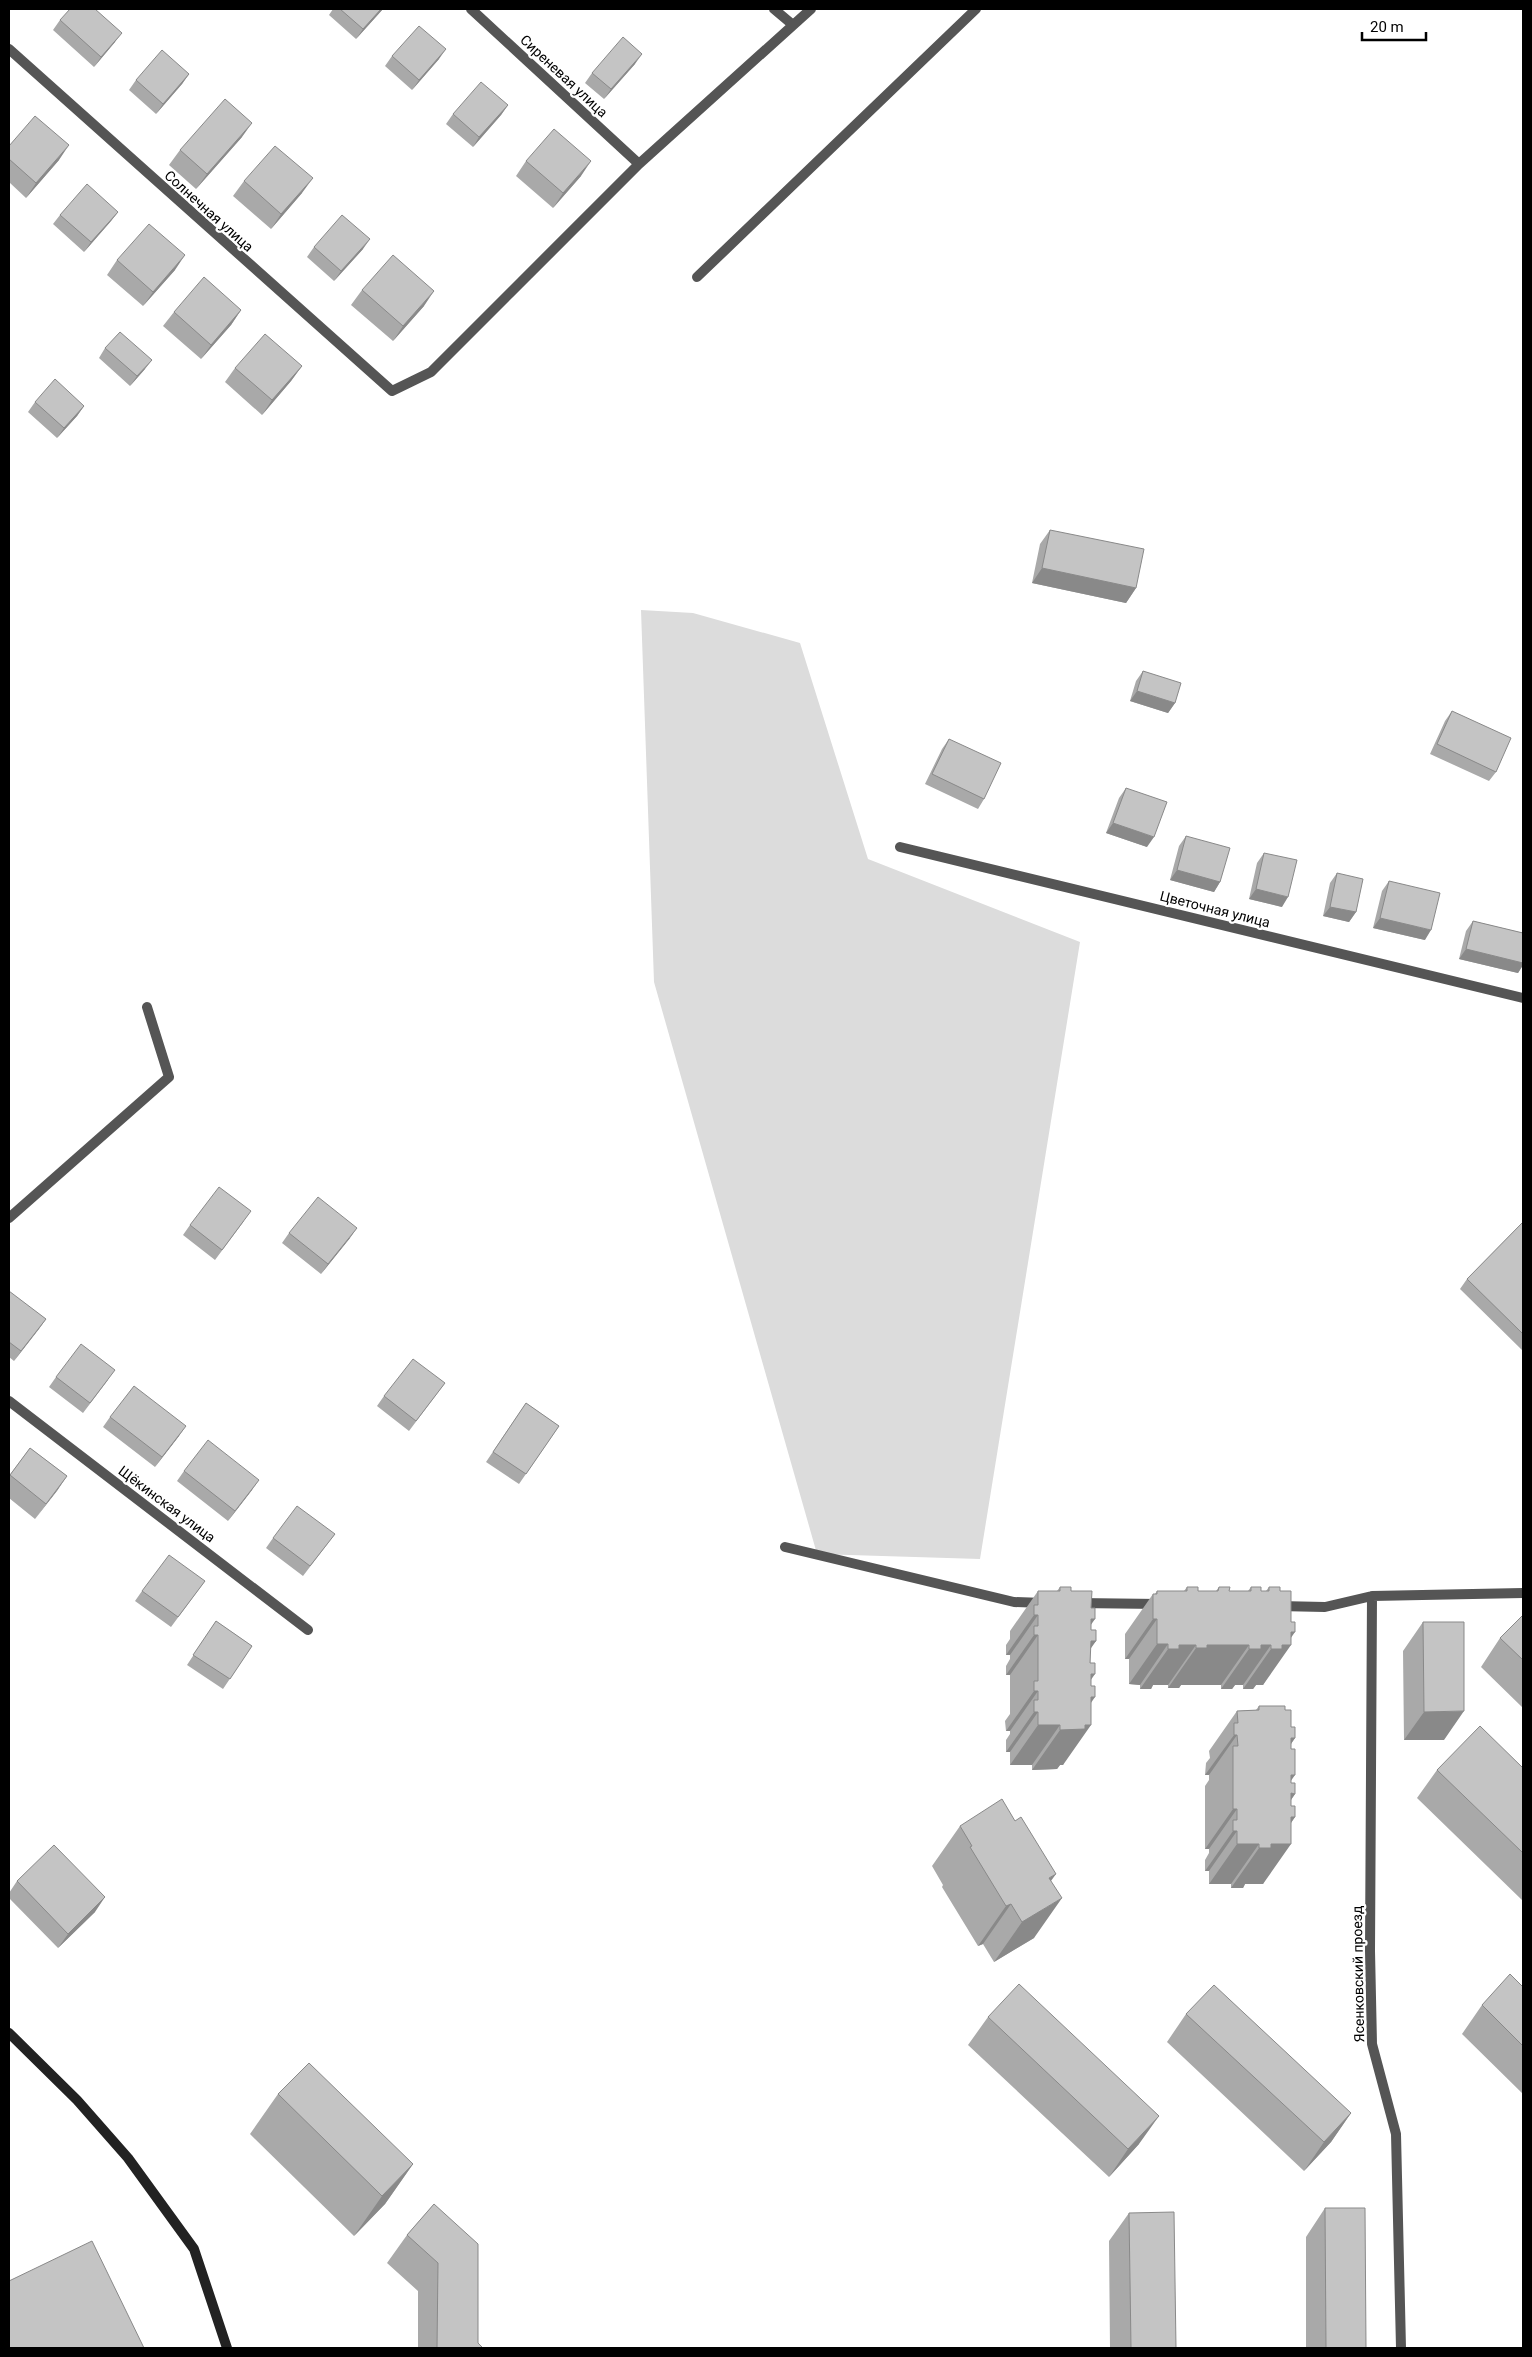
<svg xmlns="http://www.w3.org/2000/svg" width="1532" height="2357" font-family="Roboto,sans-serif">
	<rect width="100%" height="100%" fill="#fff"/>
	<path fill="#dcdcdc" d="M641,610L693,613L800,643L868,859L1080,942L980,1559L817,1554L654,982Z"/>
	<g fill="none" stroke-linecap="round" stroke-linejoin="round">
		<path stroke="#555" stroke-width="10" d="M471,9L639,164
			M774,9L793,25
			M9,49L392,391L431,372L639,164L811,9
			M697,277L976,9
			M900,847L1523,998
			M9,1218L169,1077L147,1007
			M9,1401L308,1630
			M785,1547L1014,1602L1044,1603
			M1372,1596L1370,1951L1372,2044L1396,2134L1401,2348
			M1078,1603L1159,1604
			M1278,1606L1325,1607L1372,1596L1523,1593"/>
		<path stroke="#222" stroke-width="10" d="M9,2033L77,2100L128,2158L194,2249L227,2348"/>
	</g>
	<path fill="#a9a9a9" d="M333,9H383L356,39L329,15Z
		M60,20L115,42L94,67L53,30Z
		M392,56L439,59L412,90L385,66Z
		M635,64L604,99L585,83L592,73Z
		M189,74L182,84L156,114L129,90L136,80Z
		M508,105L501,115L473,147L446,124L453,114Z
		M242,137L196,189L169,165L180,150Z
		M9,146L59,160L26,198L9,182Z
		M526,161L581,176L553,208L516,176Z
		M244,181L302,193L271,229L233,196Z
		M118,212L111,221L84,252L53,224L60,215Z
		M314,247L363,249L334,281L307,257Z
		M117,260L175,270L143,306L107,275Z
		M362,290L424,306L393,341L351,305Z
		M241,310L231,325L201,359L163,326L174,312Z
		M105,348L145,369L130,386L99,358Z
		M302,366L291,381L262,415L225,382L235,368Z
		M35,402L84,406L77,416L57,438L28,412Z
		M1050,530L1136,588L1126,603L1032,583L1040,544Z
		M1143,671L1175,703L1168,713L1130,701L1136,681Z
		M1452,711L1496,772L1489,781L1430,754L1445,721Z
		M949,739L984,799L978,809L925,784L942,749Z
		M1126,788L1147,847L1106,833L1119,798Z
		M1186,836L1220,882L1214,892L1170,880L1179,846Z
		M1264,853L1282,907L1249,899L1257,863Z
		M1337,873L1356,912L1349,922L1323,916L1330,883Z
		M1389,881L1425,940L1373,928L1382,891Z
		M1473,921L1523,933V965L1518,973L1459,959L1466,931Z
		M244,1221L215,1260L183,1235L190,1225Z
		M1523,1222V1351L1460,1289L1467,1279Z
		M289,1233L350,1238L321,1274L282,1243Z
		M9,1292L46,1319L14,1361L9,1357Z
		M56,1377L108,1380L83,1413L49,1387Z
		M445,1383L409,1431L377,1406L384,1396Z
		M526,1403L559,1426L519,1484L486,1462Z
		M110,1417L179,1436L155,1467L103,1427Z
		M30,1448L67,1476L35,1519L9,1498V1476Z
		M184,1471L252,1490L228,1521L177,1481Z
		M335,1534L303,1576L266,1548L273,1538Z
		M205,1581L171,1627L135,1601L142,1591Z
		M1060,1587L1071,1591L1091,1625V1630L1096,1641L1090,1648L1091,1703L1063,1765H1060L1057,1769L1032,1770V1765H1010V1752H1006V1740L1010,1734V1731H1006L1005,1721L1010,1714V1675H1006V1666L1010,1659V1655H1006V1645L1010,1639V1631L1038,1591H1057Z
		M1187,1587L1198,1591H1216L1219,1587L1229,1591H1248L1251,1587L1261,1591H1266L1269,1587L1280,1591L1291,1638L1263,1685H1256L1253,1689H1243V1685H1235L1232,1689H1221V1685H1181L1179,1688H1168V1685H1153L1151,1689H1140V1685L1129,1684V1659H1125V1634L1153,1594H1155L1157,1591H1184Z
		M1523,1615V1708L1481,1667L1500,1638Z
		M216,1621L252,1646L223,1689L187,1665Z
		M1423,1622L1444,1740H1404L1403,1651Z
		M1259,1706L1285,1710L1295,1738L1291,1744V1783L1295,1794L1291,1800V1806L1295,1817L1291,1823L1263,1884H1245L1243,1888H1231V1884H1209V1871H1205V1860L1209,1853V1849H1205V1786L1209,1780V1775H1205L1206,1763L1210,1758L1209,1751L1237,1711L1256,1710Z
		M1523,1768V1901L1417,1798L1437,1770Z
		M960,1826L1051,1880L1034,1938L994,1962L983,1944L978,1946L942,1887L943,1885L932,1866Z
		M17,1881L95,1912L58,1948L9,1898V1893Z
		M1523,1987V2094L1462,2034L1482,2005Z
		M1186,2014L1351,2113L1331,2142L1304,2171L1167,2042Z
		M988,2017L1139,2144L1109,2177L968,2045Z
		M278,2094L413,2164L385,2204L354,2236L250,2134Z
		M434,2204L478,2343L483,2348H418V2291L387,2263L407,2235Z
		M1325,2208L1366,2348H1306V2237Z
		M1129,2213L1176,2348H1110L1109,2241Z"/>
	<path fill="#898989" d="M381,9H383L356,39L363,29Z
		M122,33L115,42L94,67L101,57Z
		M446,49L439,59L412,90L419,80Z
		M642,54L635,64L604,99L611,89Z
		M189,74L182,84L156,114L163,104Z
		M508,105L501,115L473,147L479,137Z
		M252,123L242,137L196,189L207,174Z
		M69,145L59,160L26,198L36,183Z
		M591,161L581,176L553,208L563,193Z
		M313,178L302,193L271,229L281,214Z
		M118,212L111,221L84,252L91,242Z
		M370,239L363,249L334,281L341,271Z
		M185,255L175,270L143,306L153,292Z
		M434,291L424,306L393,341L403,326Z
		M241,310L231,325L201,359L211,345Z
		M152,360L145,369L130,386L137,376Z
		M302,366L291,381L262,415L272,400Z
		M84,406L77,416L57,438L64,428Z
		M1042,568L1136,588L1126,603L1032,583Z
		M1137,691L1175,703L1168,713L1130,701Z
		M1113,823L1154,837L1147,847L1106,833Z
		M1177,870L1220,882L1214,892L1170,880Z
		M1256,889L1288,897L1282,907L1249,899Z
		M1330,907L1356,912L1349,922L1323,916Z
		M1380,918L1431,930L1425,940L1373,928Z
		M1466,949L1523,963V965L1518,973L1459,959Z
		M357,1228L350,1238L321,1274L328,1264Z
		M46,1319L39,1329L14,1361L21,1351Z
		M186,1426L179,1436L155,1467L162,1457Z
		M67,1476L57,1491L35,1519L46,1504Z
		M259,1480L252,1490L228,1521L235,1511Z
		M1034,1615H1038L1010,1655H1006Z
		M1091,1619H1095L1067,1659Z
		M1153,1619H1157L1129,1659H1125Z
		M1291,1632H1295L1286,1645H1291L1263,1685H1256L1253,1689H1243L1271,1649Z
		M1034,1635H1038L1010,1675H1006Z
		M1091,1641H1096L1068,1681Z
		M1157,1644H1168L1140,1685L1129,1684Z
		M1179,1645H1196L1168,1685H1153L1151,1689H1140L1168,1649Z
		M1207,1645H1249L1221,1685H1181L1179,1688H1168L1196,1648Z
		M1261,1645H1271L1243,1685H1235L1232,1689H1221L1249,1649Z
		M1091,1674H1095L1067,1714Z
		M1034,1691H1038L1010,1731H1006Z
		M1091,1697H1095L1073,1729L1085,1725H1091L1063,1765H1060L1057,1769L1032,1770L1060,1730Z
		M1464,1711L1444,1740H1404L1424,1712Z
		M1034,1712H1038L1010,1752H1006Z
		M1038,1725H1060L1032,1765H1010Z
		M1234,1735H1237L1209,1775H1205Z
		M1291,1738H1295L1267,1778Z
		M1291,1775H1295L1267,1815Z
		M1291,1793L1295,1794L1267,1834Z
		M1233,1809H1237L1209,1849H1205Z
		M1291,1817H1295L1276,1844H1291L1263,1884H1245L1243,1888H1231L1259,1848Z
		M1233,1831H1237L1209,1871H1205Z
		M1237,1844H1259L1231,1884H1209Z
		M1056,1874L1027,1914L1049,1878Z
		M105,1897L95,1912L58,1948L68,1934Z
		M1062,1898L1034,1938L994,1962L1022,1922Z
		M1011,1904L983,1944L978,1946L1006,1906Z
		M1351,2113L1331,2142L1304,2171L1324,2142Z
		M1159,2116L1139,2144L1109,2177L1128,2149Z
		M413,2164L385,2204L354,2236L382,2196Z"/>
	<path fill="#c4c4c4" stroke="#898989" d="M70,9H95L122,33L101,57L60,20Z
		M340,9H381L363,29Z
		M419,26L446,49L419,80L392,56Z
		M623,37L642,54L611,89L592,73Z
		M162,50L189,74L163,104L136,80Z
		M481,82L508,105L479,137L453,114Z
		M225,99L252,123L207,174L180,150Z
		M35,116L69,145L36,183L9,159V146Z
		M554,129L591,161L563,193L526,161Z
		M275,146L313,178L281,214L244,181Z
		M87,184L118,212L91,242L60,215Z
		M342,215L370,239L341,271L314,247Z
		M149,224L185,255L153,292L117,260Z
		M393,255L434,291L403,326L362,290Z
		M204,277L241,310L211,345L174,312Z
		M120,332L152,360L137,376L105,348Z
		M265,334L302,366L272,400L235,368Z
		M55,379L84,406L64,428L35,402Z
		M1050,530L1144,549L1136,588L1042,568Z
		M1143,671L1181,683L1175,703L1137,691Z
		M1452,711L1511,738L1496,772L1437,744Z
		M949,739L1001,763L984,799L932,774Z
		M1126,788L1167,802L1154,837L1113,823Z
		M1186,836L1230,848L1220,882L1177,870Z
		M1264,853L1297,860L1288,897L1256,889Z
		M1337,873L1363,879L1356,912L1330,907Z
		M1389,881L1440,893L1431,930L1380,918Z
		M1473,921L1523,933V963L1466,949Z
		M219,1187L251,1211L222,1250L190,1225Z
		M318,1197L357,1228L328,1264L289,1233Z
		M1523,1222V1334L1467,1279Z
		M9,1291L46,1319L21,1351L9,1342Z
		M81,1344L115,1370L90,1403L56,1377Z
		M413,1359L445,1383L416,1421L384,1396Z
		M134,1386L186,1426L162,1457L110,1417Z
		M526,1403L559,1426L526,1474L493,1452Z
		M208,1440L259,1480L235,1511L184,1471Z
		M30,1448L67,1476L46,1504L10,1475Z
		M297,1506L335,1534L310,1566L273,1538Z
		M169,1555L205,1581L178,1617L142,1591Z
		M1060,1587H1071V1591H1092L1091,1608H1095V1619H1091V1630H1096V1641H1091L1090,1663H1095V1674H1091V1686H1095V1697H1091V1725H1085V1729L1060,1730V1725H1038V1712H1034V1700H1038V1691H1034V1681H1038V1635H1034V1626H1038V1615H1034V1605H1038V1591H1060Z
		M1187,1587H1198V1591H1218L1219,1587H1230L1229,1591H1251V1587H1261V1591H1269V1587H1280V1591H1291V1622H1295V1632H1291V1645H1282V1649H1271V1645H1261V1649H1249V1645H1207V1648H1196V1645H1179V1649H1168V1644H1157V1619H1153V1594H1157V1591H1187Z
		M1523,1615V1660L1500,1638Z
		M216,1621L252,1646L230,1679L193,1655Z
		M1423,1622H1464V1711L1424,1712Z
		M1259,1706H1285V1710H1291V1727H1295V1738H1291V1749H1295V1775H1291V1783H1295V1794L1291,1793V1806H1295V1817H1291V1844H1271V1848H1259V1844H1237V1831H1233V1820H1237V1809H1233V1746H1238L1237,1735H1234V1723H1238L1237,1711L1259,1710Z
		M1480,1726L1523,1768V1853L1437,1770Z
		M1002,1799L1015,1821L1021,1817L1056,1874L1049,1878L1062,1898L1022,1922L1011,1904L1006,1906L970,1847L972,1846L960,1826Z
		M54,1845L105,1897L68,1934L17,1881Z
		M1510,1974L1523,1987V2046L1482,2005Z
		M1019,1984L1159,2116L1128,2149L988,2017Z
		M1214,1985L1351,2113L1324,2142L1186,2014Z
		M309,2063L413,2164L382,2196L278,2094Z
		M434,2204L478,2244V2343L483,2348H437L438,2263L407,2235Z
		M1325,2208H1365L1366,2348H1326Z
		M1174,2212L1176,2348H1131L1129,2213Z
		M92,2241L144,2348H9V2281Z"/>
	<g text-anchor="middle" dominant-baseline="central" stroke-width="4.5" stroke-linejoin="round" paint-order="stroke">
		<g font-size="14" fill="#000" stroke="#fff">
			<text transform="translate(564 76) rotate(43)">Сиреневая улица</text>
			<text transform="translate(209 211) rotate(42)">Солнечная улица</text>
			<text transform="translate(1215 909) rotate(14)">Цветочная улица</text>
			<text transform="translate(167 1504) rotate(37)">Щёкинская улица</text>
			<text transform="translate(1358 1974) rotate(-91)">Ясенковский проезд</text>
		</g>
	</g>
	<rect width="1532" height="2357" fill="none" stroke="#000000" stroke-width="20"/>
	<path d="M1362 32v8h64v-8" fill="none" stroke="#000000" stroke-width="2.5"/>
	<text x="1370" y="32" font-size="15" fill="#000000" stroke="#ffffff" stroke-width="4" paint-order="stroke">20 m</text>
</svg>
